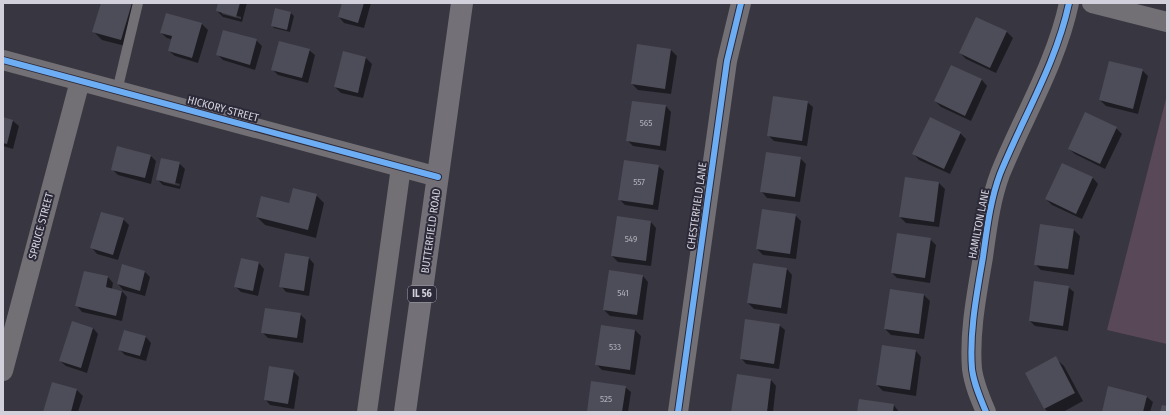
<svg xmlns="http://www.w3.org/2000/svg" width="1170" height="415" font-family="'Fira Sans Condensed',sans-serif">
	<rect width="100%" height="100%" fill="#383640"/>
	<path fill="#594857" d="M1167,95V344L1107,330Z"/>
	<path fill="#0007" fill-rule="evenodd" d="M102,3H142L129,47L102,40L93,31Z
		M219,3H247L242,22L223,17L217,11ZM222,12L241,17V19L222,14Z
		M343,3H371L364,28L344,23L339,17Z
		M276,9L291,13L294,16L290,32L274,28L272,25Z
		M167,14L202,24L208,30L198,63L175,56L169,51L173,40L167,38L161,33Z
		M977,18L1007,32L1013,38L996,73L966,59L960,53Z
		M256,40L262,46L255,70L223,60L217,54Z
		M638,45L671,50L677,56L671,94L638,90L632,84Z
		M309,50L315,55L308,83L278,75L273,70Z
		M343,53L366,58L372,64L363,98L341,93L335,87Z
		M952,66L982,80L987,86L971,121L941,107L935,101Z
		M1142,70L1148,76L1138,114L1106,106L1100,100Z
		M807,102L813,107L807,146L774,141L768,135Z
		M666,106L671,112L666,151L633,146L627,140Z
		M3,118L13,121L19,126L13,149L3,146Z
		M1116,128L1122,134L1105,169L1075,154L1069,149Z
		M960,133L966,139L950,174L919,160L914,154Z
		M151,156L156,161L151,184L118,175L112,169Z
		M800,158L806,164L800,202L767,198L762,192Z
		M179,163L185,169L180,189L163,185L157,179ZM163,180L180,184L179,186L163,182Z
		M1063,164L1093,178L1098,184L1082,219L1052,205L1046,199Z
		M658,166L664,171L658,210L625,205L619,199Z
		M906,178L939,183L945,189L939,227L906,223L900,217Z
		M316,195L324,203L316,238L265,225L257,217Z
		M795,215L801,221L796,259L763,255L757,249Z
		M123,219L129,225L118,260L97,254L92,248Z
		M651,222L656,228L651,266L618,262L612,256Z
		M1041,225L1074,230L1080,236L1074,275L1041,270L1035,264Z
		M930,239L936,245L930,283L897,278L892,273Z
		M309,258L314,264L309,296L286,292L281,286Z
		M241,259L259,263L264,269L258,296L241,292L235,286Z
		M787,269L792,275L787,314L754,309L748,303Z
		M145,272L150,277L145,296L123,290L118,284Z
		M643,276L648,282L643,320L610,316L604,310Z
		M108,277L113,283L112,289L122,291L127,297L122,321L82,312L77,306Z
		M1068,287L1074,292L1068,331L1035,326L1030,321Z
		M891,290L924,295L930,301L924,339L891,335L885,329Z
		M300,314L306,320L303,343L268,338L262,332Z
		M779,325L785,330L779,369L746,364L741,358Z
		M93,328L98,334L87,373L66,366L60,361Z
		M635,330L641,336L635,375L602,370L596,364Z
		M124,331L146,337L151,343L146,361L125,355L119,349Z
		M916,351L921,357L916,396L883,391L877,385Z
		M1055,358L1064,366L1083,401L1063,412H1048L1045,409L1026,373Z
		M293,371L299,377L294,409L270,405L265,399Z
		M771,380L776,386L773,412H732Z
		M52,383L77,390L83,396L78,412H44Z
		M625,387L631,392L628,412H588Z
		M1147,397L1153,402L1150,412H1103Z
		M893,404L899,412H858Z"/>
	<path fill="#4c4d58" d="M101,3H132L121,40L92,32Z
		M218,3H240L236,17L216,11Z
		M342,3H364L358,23L338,17Z
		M275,8L291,12L287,30L271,26Z
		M166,13L202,23L192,58L168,51L172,36L160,33Z
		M976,17L1007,31L990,68L959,53Z
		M223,30L257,39L250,65L216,55Z
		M279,41L310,49L302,78L271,70Z
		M637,44L671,49L665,89L631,84Z
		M343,51L366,57L358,93L334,87Z
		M1109,61L1143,69L1133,109L1099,100Z
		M951,65L982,79L965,116L934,101Z
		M773,96L808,101L802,141L767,136Z
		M632,101L666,105L660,146L626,141Z
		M1085,112L1117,127L1100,164L1068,149Z
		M3,117L13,120L7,144L3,143Z
		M930,117L961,132L944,169L912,154Z
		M117,146L151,155L145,178L111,170Z
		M766,152L801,157L795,197L760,192Z
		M161,158L180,162L175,184L156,180Z
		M624,160L659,165L653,205L618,200Z
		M1062,163L1093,177L1076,214L1045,199Z
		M905,177L939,182L934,222L899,217Z
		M293,188L317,194L308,230L256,217L261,196L289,203Z
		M762,209L796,214L790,254L756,249Z
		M101,212L124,218L113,255L90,248Z
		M617,216L651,221L646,261L611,256Z
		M1040,224L1074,229L1068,269L1034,265Z
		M897,233L931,238L925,278L891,273Z
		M285,253L309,257L304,291L279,287Z
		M241,258L259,262L253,291L234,287Z
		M753,263L787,268L781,308L747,303Z
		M122,264L145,271L140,291L117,284Z
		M609,270L643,275L637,315L603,310Z
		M84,271L108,276L106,287L122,291L116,316L75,306Z
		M1034,281L1069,286L1063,326L1029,321Z
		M890,289L924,294L919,334L884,329Z
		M265,308L301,313L297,338L261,333Z
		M745,319L780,324L774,364L740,359Z
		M72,321L93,328L81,368L59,361Z
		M601,325L635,330L630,370L595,365Z
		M124,330L146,336L140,356L118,350Z
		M882,345L916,350L910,390L876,385Z
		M1056,356L1075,393L1044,409L1025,373Z
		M269,366L294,370L288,404L264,400Z
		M737,374L771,379L767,412H731Z
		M591,381L626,386L622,412H587Z
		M52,382L77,389L71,412H43Z
		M1108,386L1147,396L1143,412H1102Z
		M859,399L894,404L893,412H857Z
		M1162,405L1167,406V412H1160Z"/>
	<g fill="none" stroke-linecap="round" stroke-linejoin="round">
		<path stroke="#726f75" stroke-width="10" d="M117,91L138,3"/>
		<path stroke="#726f75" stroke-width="20" d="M1092,3L1167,22
			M3,60L438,177
			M3,371L80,81
			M367,412L401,167
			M678,412L727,61L741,3
			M986,412C980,398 974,384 972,369C969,332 977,293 983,257C987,229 990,201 1000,174C1023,117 1056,64 1069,3"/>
		<path stroke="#747077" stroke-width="22" d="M405,412L462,3"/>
		<defs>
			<path id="cycleway" d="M3,60L438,177
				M678,412L727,61L741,3
				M986,412C980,398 974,384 972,369C969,332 977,293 983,257C987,229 990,201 1000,174C1023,117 1056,64 1069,3"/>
		</defs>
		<use href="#cycleway" stroke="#2c2938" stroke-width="8"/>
		<use href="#cycleway" stroke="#6dadf4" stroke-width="6"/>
	</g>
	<g text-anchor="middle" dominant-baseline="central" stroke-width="4" stroke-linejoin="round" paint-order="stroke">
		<g font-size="9" fill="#b0b0ba">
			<text x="646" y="123">565</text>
			<text x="639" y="182">557</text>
			<text x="631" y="239">549</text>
			<text x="623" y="293">541</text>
			<text x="615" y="347">533</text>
			<text x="606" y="399">525</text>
		</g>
		<rect fill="#2c2938" stroke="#a09faa" stroke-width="1" x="408" y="286" width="28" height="16" rx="3"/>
		<g font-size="10" font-weight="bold" fill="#d2d1db">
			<text x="422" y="294">IL 56</text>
		</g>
		<g font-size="11" fill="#d2d1db" stroke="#2c2938">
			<text transform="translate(223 109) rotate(15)">HICKORY STREET</text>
			<text transform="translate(697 206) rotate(-82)">CHESTERFIELD LANE</text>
			<text transform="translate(979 224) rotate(-79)">HAMILTON LANE</text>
			<text transform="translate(41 226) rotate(-75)">SPRUCE STREET</text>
			<text transform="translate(431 231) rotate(-82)">BUTTERFIELD ROAD</text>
		</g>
	</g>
	<rect width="1170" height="415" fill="none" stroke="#d2d1db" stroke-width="8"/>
</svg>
